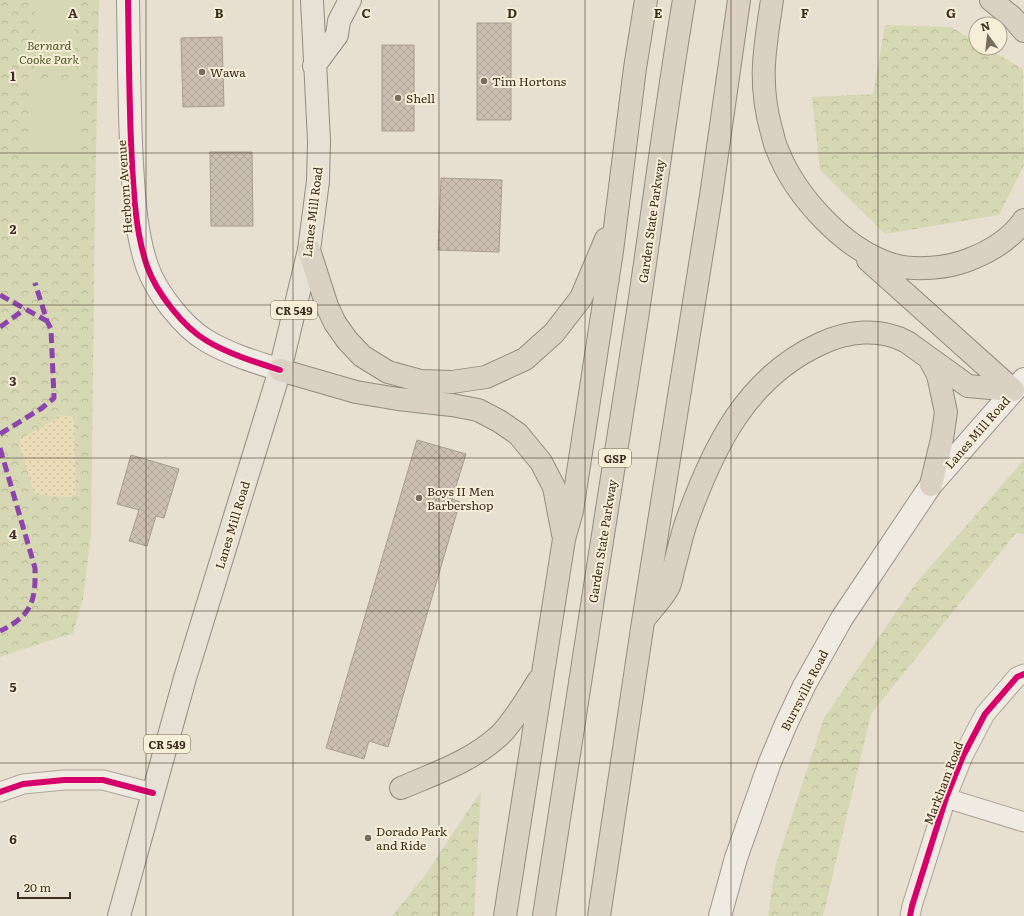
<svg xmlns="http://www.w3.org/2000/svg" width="1024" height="916" font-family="Literata,serif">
	<defs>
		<pattern id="forest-crowns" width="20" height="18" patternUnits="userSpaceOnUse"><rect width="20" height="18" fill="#d6d7b3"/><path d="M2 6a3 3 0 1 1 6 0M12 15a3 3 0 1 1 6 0" fill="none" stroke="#b9b99a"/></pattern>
		<pattern id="sand-dots" width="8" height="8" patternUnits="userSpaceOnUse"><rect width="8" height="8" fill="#eadcb9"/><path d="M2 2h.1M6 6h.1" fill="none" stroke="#cabd9f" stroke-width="1.8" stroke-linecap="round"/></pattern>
		<pattern id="building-cross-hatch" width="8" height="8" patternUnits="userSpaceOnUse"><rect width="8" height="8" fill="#cbbfb2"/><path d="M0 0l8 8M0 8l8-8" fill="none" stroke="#afa499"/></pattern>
	</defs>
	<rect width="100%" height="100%" fill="#e7e0d1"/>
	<path fill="url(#forest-crowns)" d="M0,0H99L95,205L91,534L83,599L73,633L0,657Z
		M885,25L951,27L976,42V48H987L1023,69L1024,165L999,215L885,234L820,170L812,97L873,94Z
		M1024,460V534L1016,533L871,714L823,916H768L775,867L824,718L915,584Z
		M481,791L474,916H392L426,874Z"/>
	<path fill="url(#sand-dots)" d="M62,415L74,417L76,494L70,497L37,495L34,492L20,448V439Z"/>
	<path fill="#d6d7b3" d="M35,0H75V73H35Z
		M31,79L80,80L78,164L29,163Z
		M0,566L8,619L0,621Z"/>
	<path fill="url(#building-cross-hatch)" stroke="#a89c90" d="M477,23H511V120H477Z
		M222,37L224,106L183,107L181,38Z
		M382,45H414V131H382Z
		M210,152H252L253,226H211Z
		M441,178L502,180L499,252L438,250Z
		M417,440L466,454L452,499L460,502L388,747L369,741L364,759L326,748Z
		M131,455L179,469L164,518L156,516L147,546L129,541L139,510L117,504Z"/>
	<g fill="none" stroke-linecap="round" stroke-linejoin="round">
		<defs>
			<path id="street" d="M0,792L23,784L64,780H103L153,793
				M946,798L1024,822
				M910,916L912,906L946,798L963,756L985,714L1017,677L1024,674"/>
			<path id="secondary" d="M128,0C129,55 129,110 132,164C134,199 136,233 147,266C156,292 183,327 207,341C229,354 255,362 280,370
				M720,916L736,858L770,762L786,724L804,686L842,618L931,485L1024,379"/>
			<path id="primary" d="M314,66L337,35L339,21L350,0
				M119,916L185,678L280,370L309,250L318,181L319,141L312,0"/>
			<path id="highway" d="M772,0C765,47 758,81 771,129C773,135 774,143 777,149C795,196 845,251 894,265C915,271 948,268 968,260C989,252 1011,239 1024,220
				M991,0L1012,17L1024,31
				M309,250L327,306L335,323L347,340L362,356L388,372L421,381L452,382L486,377L525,359L554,333L581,298L606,239
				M868,260L1013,390
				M929,358L938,375L946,412L942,439L931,485
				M280,370L356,392L398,399L452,405L478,410L499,421L518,434L541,462L554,487L563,534
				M644,619C652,609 662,599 668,588C671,583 672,576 673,570C678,554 681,536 687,520C713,448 746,378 820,344C847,331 880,327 907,342L968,386L1013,390
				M401,788C436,773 472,761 500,735C515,720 527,698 539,680
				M505,916L564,539L572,511L612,251L635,68L646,0
				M544,916C574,717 606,517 637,318C653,212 666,106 684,0
				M599,916L643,622L711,196L739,0"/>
		</defs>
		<use href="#street" stroke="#ada599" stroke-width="21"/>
		<use href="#secondary" stroke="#9c958a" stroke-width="24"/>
		<use href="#primary" stroke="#928b80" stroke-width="24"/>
		<use href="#highway" stroke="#928b80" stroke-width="24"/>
		<use href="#street" stroke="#efebe3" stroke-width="19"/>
		<use href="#secondary" stroke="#efebe3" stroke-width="22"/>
		<use href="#primary" stroke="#e6e1d4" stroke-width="22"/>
		<use href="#highway" stroke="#dad1c2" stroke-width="22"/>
		<path stroke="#8e44ad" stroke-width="5" stroke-dasharray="10 5" stroke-linecap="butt" d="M0,295L47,321
			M0,327L25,309
			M0,434L42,408L54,398L51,329L47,321L35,283
			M0,448L35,568C36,602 31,616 0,631"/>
		<defs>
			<path id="cycleway" d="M128,0C129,55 129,110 132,164C134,199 136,233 147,266C156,292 183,327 207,341C229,354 255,362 280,370
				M0,792L23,784L64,780H103L153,793
				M910,916L912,906L946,798L963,756L985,714L1017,677L1024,674"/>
		</defs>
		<use href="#cycleway" stroke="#f7eed8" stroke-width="8"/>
		<use href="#cycleway" stroke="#d6006c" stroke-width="6"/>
	</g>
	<path fill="none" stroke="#3d2e20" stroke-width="1" stroke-opacity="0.55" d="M146,0V916M293,0V916M439,0V916M585,0V916M731,0V916M878,0V916M0,153H1024M0,305H1024M0,458H1024M0,611H1024M0,763H1024"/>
	<g fill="#786c5e" stroke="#f7eed8" stroke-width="1.5">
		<circle cx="202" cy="72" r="4"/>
		<circle cx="484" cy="81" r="4"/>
		<circle cx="398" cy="98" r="4"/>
		<circle cx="419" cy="498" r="4"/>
		<circle cx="368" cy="838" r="4"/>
	</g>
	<g text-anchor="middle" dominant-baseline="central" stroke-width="4" stroke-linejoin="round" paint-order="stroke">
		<g fill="#f7eed8" stroke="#756857" stroke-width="1">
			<rect x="271" y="301" width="46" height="18" rx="3"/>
			<rect x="599" y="449" width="32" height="18" rx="3"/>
			<rect x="144" y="735" width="46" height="18" rx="3"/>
		</g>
		<g font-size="11" font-weight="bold" fill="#3d2e20">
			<text x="294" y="310">CR 549</text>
			<text x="615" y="458">GSP</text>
			<text x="167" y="744">CR 549</text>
		</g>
		<g font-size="12" font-style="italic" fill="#4d5a26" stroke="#f7eed8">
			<text x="49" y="45">Bernard<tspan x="49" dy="14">Cooke Park</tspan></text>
		</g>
		<g font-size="12" fill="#3d2e20" stroke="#f7eed8" text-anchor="start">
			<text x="210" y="72">Wawa</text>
			<text x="492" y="81">Tim Hortons</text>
			<text x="406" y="98">Shell</text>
			<text x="427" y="491">Boys II Men<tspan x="427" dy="14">Barbershop</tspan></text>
			<text x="376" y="831">Dorado Park<tspan x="376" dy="14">and Ride</tspan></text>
		</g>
		<g font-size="12" fill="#3d2e20" stroke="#f7eed8">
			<text transform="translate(124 187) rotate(-94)">Herborn Avenue</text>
			<text transform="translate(312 212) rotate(-83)">Lanes Mill Road</text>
			<text transform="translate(651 221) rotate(-82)">Garden State Parkway</text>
			<text transform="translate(977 432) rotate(-49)">Lanes Mill Road</text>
			<text transform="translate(232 525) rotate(-73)">Lanes Mill Road</text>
			<text transform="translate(602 541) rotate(-81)">Garden State Parkway</text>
			<text transform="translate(804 690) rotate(-63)">Burrsville Road</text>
			<text transform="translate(943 783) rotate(-69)">Markham Road</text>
		</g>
	</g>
	<g font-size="13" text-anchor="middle" font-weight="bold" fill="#3d2e20" stroke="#f7eed8" stroke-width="4" stroke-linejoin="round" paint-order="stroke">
		<text x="73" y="18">A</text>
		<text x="219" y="18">B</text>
		<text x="366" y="18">C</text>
		<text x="512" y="18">D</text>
		<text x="658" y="18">E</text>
		<text x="805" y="18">F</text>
		<text x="951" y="18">G</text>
		<text x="13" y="81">1</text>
		<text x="13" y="234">2</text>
		<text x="13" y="386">3</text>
		<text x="13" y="539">4</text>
		<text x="13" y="692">5</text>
		<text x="13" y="844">6</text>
	</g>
	<g transform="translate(988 36) rotate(345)"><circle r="19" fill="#f7eed8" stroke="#ada18e"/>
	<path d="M0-3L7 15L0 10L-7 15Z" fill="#786c5e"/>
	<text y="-6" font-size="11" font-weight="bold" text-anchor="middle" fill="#3d2e20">N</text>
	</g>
	<path d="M18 892v6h52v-6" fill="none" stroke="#3d2e20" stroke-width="2"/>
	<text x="24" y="892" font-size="12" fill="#3d2e20" stroke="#f7eed8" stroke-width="3" paint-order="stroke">20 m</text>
</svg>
